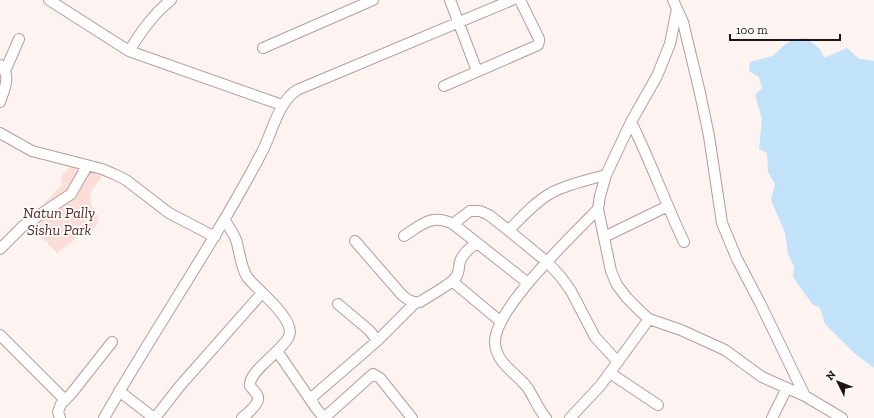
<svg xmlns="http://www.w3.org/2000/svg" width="874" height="418" font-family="'Zilla Slab',serif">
	<rect width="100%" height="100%" fill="#fdf3f1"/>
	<path fill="#fdddd8" d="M75,156L88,160L106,170L90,193L91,204C93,208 94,212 98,216V223L90,233L83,228L81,229L73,241L57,253L27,222L62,185L61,177L70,166Z"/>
	<path fill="#c2e2fa" d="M806,38L820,49L824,58L847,48L859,59L874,61V368L853,352L825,324L820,308L812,304L793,277L794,267L788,254L785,233L771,200L775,184L768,172L767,153L759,149L762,119L755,95L762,88L759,77L749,71L750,62L773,56L782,47L793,39Z"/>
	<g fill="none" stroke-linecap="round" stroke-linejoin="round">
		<defs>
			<path id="minor" d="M49,0L129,51L282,105
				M450,0L477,71
				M673,0L683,22L700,93L709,136L722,223L737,259L761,305L805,396
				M677,9L670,44L657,76L631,122L606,175L600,196L598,209L611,271L617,285L627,298L641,312L649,319L681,330L725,350L762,377L805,396L842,418
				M263,48L373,0
				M129,51C141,32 153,14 171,0
				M0,65C12,75 4,90 0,102
				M5,71L19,39
				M444,86L538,45L539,41V39L520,0
				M631,122C651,162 665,202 684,242
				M0,133L32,151L102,169L114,174L126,180L169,213L215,237
				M225,221C230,228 235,235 237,243C240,255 241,267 247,277C257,290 296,319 289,336C283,351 248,371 250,386C252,389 257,393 258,397C260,403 247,414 242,418
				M453,224L470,211H480L489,215L513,234L547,262L561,277L571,291L595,337L618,362
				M509,230C522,217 535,202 551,193C568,184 587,180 606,175
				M404,236C421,225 432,213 453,224L528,283
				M604,237L668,206
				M355,241L402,295C408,300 412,303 420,302C430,295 449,286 456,277C460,272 458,267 460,262C462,254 470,248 476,243
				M0,249L23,226L71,194L87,166
				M452,281L501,322
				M338,304L370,331L377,341
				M0,335L65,400
				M277,351L316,408L324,418
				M610,373L658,405
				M119,391L154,418
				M310,399L377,341L415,303
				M60,418L58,412L61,404L71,394L112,342
				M104,418C155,328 214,244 262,152C272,133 278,102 297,90L512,0
				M155,418L179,387L262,293
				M324,418L373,374L380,378L412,418
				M546,418C538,409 534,397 527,387C516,373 496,363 495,343C493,310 574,234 598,209
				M570,418L600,386L649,319
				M772,418L787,388"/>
		</defs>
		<use href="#minor" stroke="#b69d99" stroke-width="12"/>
		<use href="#minor" stroke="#fff" stroke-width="10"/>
	</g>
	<g text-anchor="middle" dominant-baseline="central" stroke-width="3.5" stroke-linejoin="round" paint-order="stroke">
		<g font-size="15" font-style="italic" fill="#5a2620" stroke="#fff">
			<text x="59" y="213">Natun Pally<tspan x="59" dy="17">Sishu Park</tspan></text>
		</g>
	</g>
	<g transform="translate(838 382) rotate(313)" stroke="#ffffff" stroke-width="3" paint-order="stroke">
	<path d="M0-3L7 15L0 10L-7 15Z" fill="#1d1413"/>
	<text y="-6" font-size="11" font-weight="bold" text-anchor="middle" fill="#1d1413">N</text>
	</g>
	<path d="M730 34v6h110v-6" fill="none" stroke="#1d1413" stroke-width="2"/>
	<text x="736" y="34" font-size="12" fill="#1d1413" stroke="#ffffff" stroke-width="3" paint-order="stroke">100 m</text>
</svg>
